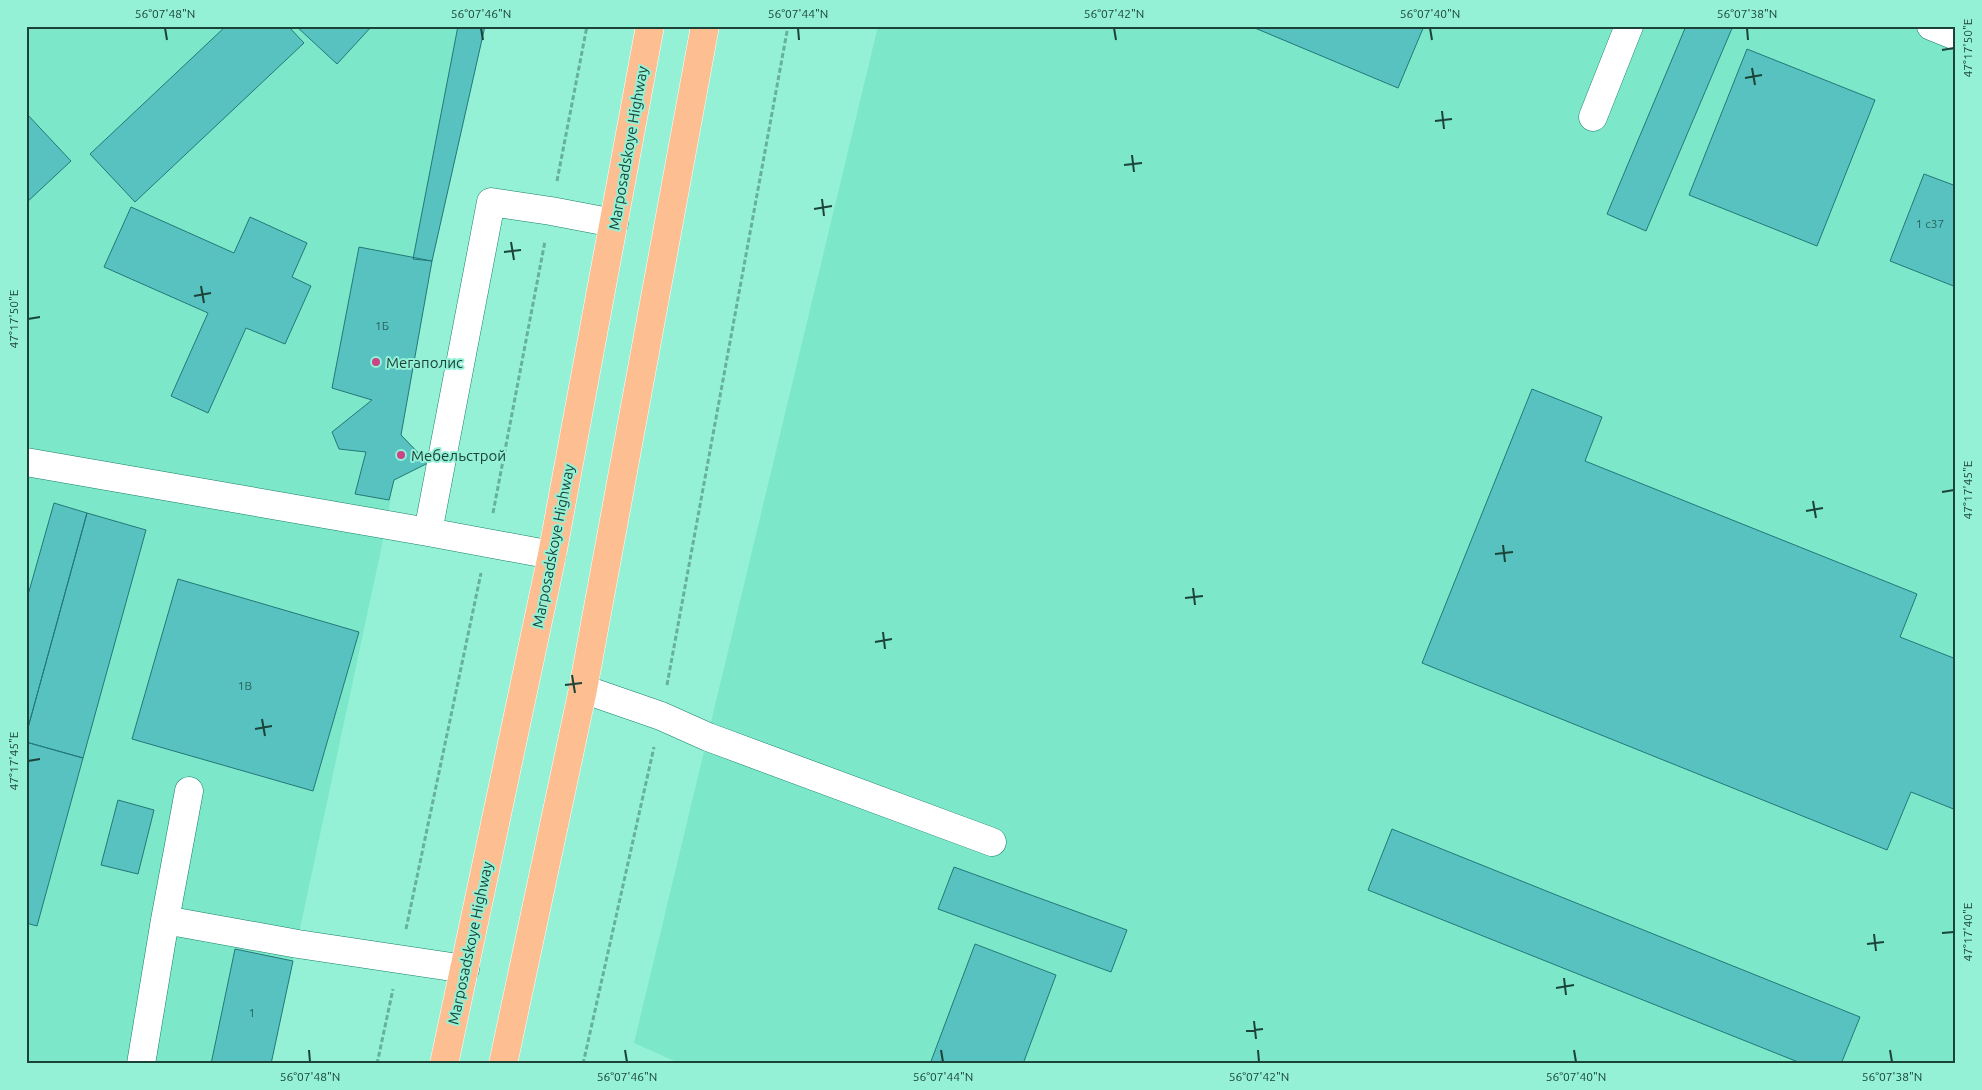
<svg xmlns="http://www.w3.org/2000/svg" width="1982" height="1090" font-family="Ubuntu,sans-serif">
	<rect width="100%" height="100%" fill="#94f1d6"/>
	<path fill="#7de7c9" d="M26,26H485L432,261L401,434L428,463L394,480L385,531L271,1064H26Z
		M878,26H1956V1064H681L634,1043Z"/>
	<path fill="#57c2c0" stroke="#247877" d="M226,26H288L304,43L135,202L90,154Z
		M296,26H372L337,64Z
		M458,26H485L432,261L413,259Z
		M1250,26H1424L1398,88Z
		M1686,26H1733L1646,231L1607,214Z
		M1747,49L1875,100L1817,246L1689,195Z
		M26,113L71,161L26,203Z
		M1924,174L1956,186V287L1890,261Z
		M131,207L234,253L250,217L307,243L292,277L311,286L285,344L246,328L208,413L171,396L208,313L104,267Z
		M359,247L432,261L401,435L428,463L394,480L389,500L355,494L366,452L339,449L332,432L372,400L332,388Z
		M1532,389L1602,417L1585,461L1917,594L1900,637L1956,659V810L1911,792L1887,850L1422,663Z
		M54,503L87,513L26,735V602Z
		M87,513L146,530L83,758L26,742V735Z
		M178,579L359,632L313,791L132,739Z
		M26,742L83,758L37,926L26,923Z
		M118,800L154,810L138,874L101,865Z
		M1392,829L1860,1017L1841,1064H1803L1368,890Z
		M954,867L1127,930L1111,972L938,909Z
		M975,944L1056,975L1023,1064H930Z
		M235,949L293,961L271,1064H211Z"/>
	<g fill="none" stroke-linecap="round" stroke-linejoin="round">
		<defs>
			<path id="minor" d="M1931,26L1956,36
				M1593,117L1629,26
				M26,462L428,532L552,555
				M428,532L491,202L551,211L614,223
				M583,689L661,716L708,737L992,842
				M165,920L298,944L465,969
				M141,1064L165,920L189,791"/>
			<path id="major" d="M444,1064L552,555L650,26
				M503,1064L583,689L705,26"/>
		</defs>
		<use href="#minor" stroke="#158069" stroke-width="29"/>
		<use href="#major" stroke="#fff" stroke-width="29"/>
		<path stroke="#67b09b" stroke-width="3" stroke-dasharray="5 2.5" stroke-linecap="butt" d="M557,181L587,26
			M493,513L545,241
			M667,685L788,26
			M406,929L481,573
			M377,1064L393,989
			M583,1064L654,747"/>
		<use href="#minor" stroke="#fff" stroke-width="28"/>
		<use href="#major" stroke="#fdbe92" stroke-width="28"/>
	</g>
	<path fill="none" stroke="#1b4338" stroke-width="2" d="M165,28L167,40M481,28L483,40M798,28L799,40M1114,28L1116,40M1430,28L1432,40M1747,28L1748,40M1942,50L1954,48M1752,68L1755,85M1745,78L1762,75M1442,111L1444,129M1435,121L1452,119M1132,155L1134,172M1124,165L1142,163M822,199L824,216M814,209L832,206M511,242L514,260M504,252L521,250M201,286L204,303M194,296L211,293M28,319L40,317M1942,492L1954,490M1813,501L1816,518M1806,511L1823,508M1503,545L1505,562M1495,554L1513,552M1193,588L1195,605M1185,598L1203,596M883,632L885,649M875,642L892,639M572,675L575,693M565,685L582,683M262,719L265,736M255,729L272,726M28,761L40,759M1942,933L1954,932M1874,934L1876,951M1867,944L1884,942M1564,978L1566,995M1556,988L1574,985M1254,1021L1256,1039M1246,1031L1263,1029M309,1050L310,1062M625,1050L627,1062M941,1050L943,1062M1258,1050L1259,1062M1574,1050L1576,1062M1890,1050L1892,1062"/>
	<g fill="#ca4487" stroke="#94f1d6" stroke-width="2">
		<circle cx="376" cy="362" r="5"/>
		<circle cx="401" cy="455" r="5"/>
	</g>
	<g text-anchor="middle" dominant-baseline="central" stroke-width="4" stroke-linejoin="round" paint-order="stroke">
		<g font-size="12" fill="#2a635a">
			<text x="1930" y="223">1 с37</text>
			<text x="382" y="325">1Б</text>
			<text x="245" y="685">1В</text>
			<text x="252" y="1012">1</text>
		</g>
		<g font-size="15" fill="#1b4338" stroke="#94f1d6">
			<text transform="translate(628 148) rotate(-80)">Marposadskoye Highway</text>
			<text transform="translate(553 546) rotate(-79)">Marposadskoye Highway</text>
			<text transform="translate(470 943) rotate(-78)">Marposadskoye Highway</text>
		</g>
		<g font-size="15" fill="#1b4338" stroke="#94f1d6" text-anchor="start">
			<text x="386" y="362">Мегаполис</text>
			<text x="411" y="455">Мебельстрой</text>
		</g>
	</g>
	<rect width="1982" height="1090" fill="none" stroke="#94f1d6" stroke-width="55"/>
	<rect x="28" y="28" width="1926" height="1034" fill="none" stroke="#1b4338" stroke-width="2"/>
	<g font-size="12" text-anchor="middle" fill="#1b4338">
		<text x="165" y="18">56°07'48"N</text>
		<text x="481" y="18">56°07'46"N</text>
		<text x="798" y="18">56°07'44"N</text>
		<text x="1114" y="18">56°07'42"N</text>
		<text x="1430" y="18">56°07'40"N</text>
		<text x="1747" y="18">56°07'38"N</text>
		<text transform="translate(1968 48) rotate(-90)" y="4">47°17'50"E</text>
		<text transform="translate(14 319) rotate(-90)" y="4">47°17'50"E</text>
		<text transform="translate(1968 490) rotate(-90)" y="4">47°17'45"E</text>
		<text transform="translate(14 761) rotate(-90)" y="4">47°17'45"E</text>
		<text transform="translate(1968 932) rotate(-90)" y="4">47°17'40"E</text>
		<text x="310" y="1081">56°07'48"N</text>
		<text x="627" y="1081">56°07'46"N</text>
		<text x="943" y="1081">56°07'44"N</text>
		<text x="1259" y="1081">56°07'42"N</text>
		<text x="1576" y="1081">56°07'40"N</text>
		<text x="1892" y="1081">56°07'38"N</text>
	</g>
</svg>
